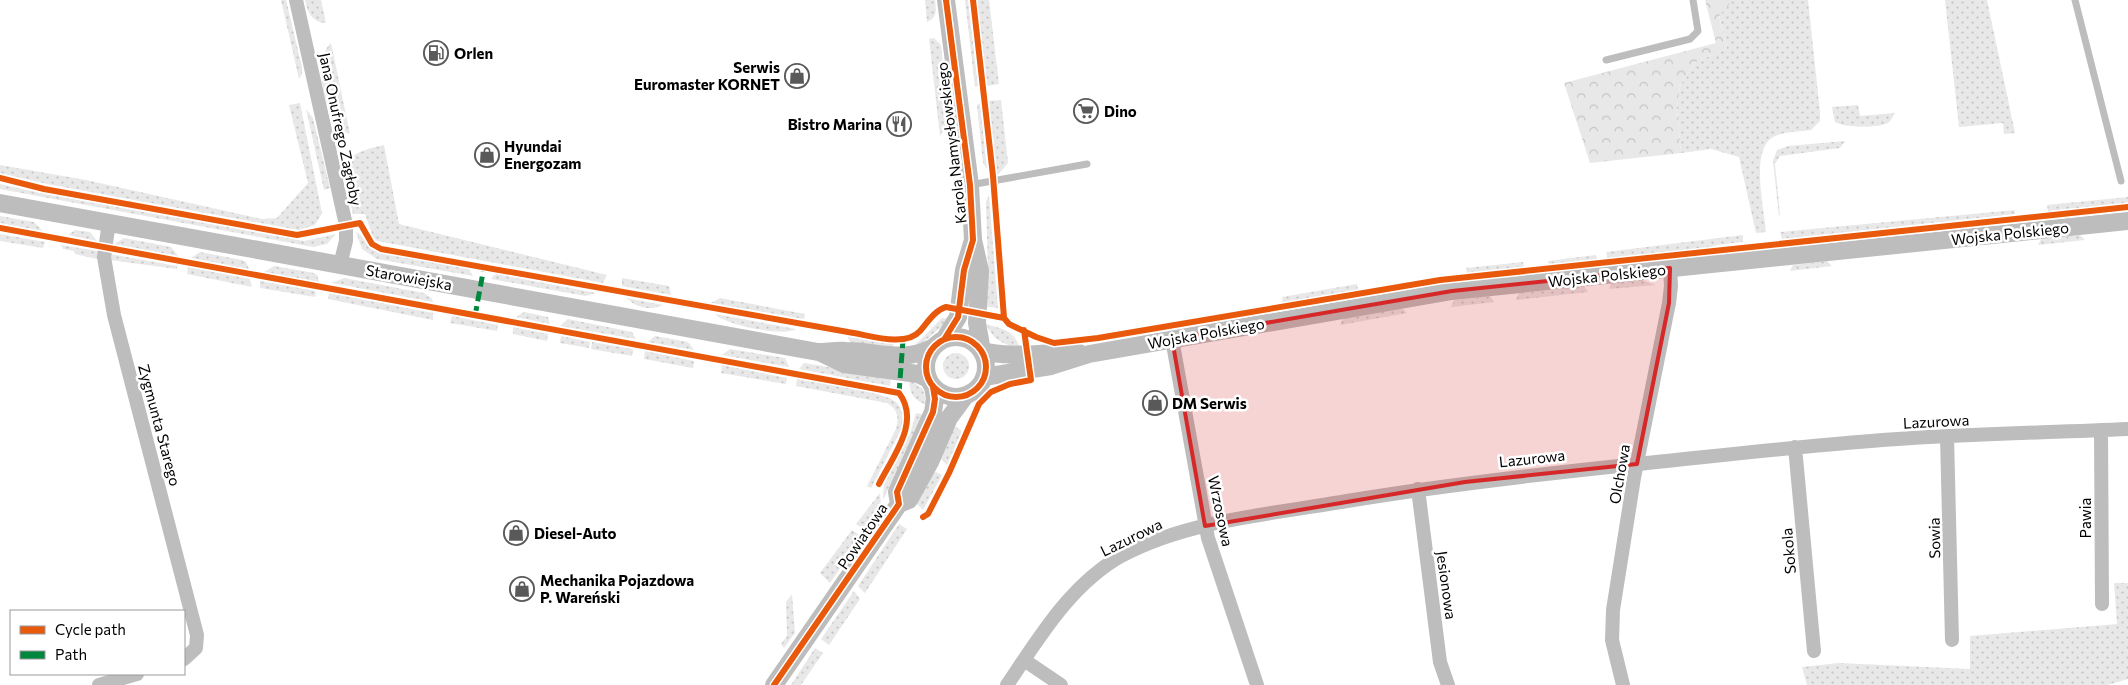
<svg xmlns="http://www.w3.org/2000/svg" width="2128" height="685" font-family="Commissioner,sans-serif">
	<defs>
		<pattern id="grass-dots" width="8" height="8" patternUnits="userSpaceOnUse" patternTransform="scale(1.25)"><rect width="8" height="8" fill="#e8e8e8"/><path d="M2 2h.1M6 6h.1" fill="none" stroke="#c5c5c5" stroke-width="1.8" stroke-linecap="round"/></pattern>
		<pattern id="forest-crowns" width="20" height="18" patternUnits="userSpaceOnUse" patternTransform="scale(1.25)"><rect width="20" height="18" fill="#e8e8e8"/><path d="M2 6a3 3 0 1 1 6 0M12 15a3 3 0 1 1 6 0" fill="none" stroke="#c5c5c5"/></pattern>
	</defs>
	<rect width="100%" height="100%" fill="#fff"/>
	<path fill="url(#grass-dots)" d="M281,0H286L302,67V74L299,79Z
		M305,0H321L326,23C313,23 307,12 305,0Z
		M925,0H935C936,10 938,17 927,22Z
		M965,0H968L978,86L975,87Z
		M977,0H989L999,84L987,86Z
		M1733,0H1808L1820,112V121L1811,130C1799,132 1784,131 1773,137C1750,150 1764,208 1766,232L1756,233L1739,157L1711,149L1681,153L1677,108L1680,86L1694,63L1727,48L1719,15Z
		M1945,0H1987L2015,133L2004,134L2003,123L1959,127Z
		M934,38L941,45L949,121L940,136L929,39Z
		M331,43L350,134C326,127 311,60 331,43Z
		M1001,100L1008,163L997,176L989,101Z
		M300,103L322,213L315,225L299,230L47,184L0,173V165L86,180L262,219L277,218L308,183L289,105Z
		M980,103L987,169L983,163L977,105Z
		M1858,105L1860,116L1895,113C1893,116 1891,121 1888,123C1878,128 1844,128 1835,122L1832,107Z
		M306,109L313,118L330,188L324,190Z
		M1845,141L1840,148L1780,156L1775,164L1780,214L1779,216L1773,161L1777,150L1788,146Z
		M384,145L399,224L607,275L603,283L377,241L373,237L365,214H353C343,170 332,156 384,145Z
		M0,184L45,194L304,241L336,234L327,244L313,247L0,189Z
		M989,195L998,308L984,306L988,270L986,202Z
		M2128,197V203L2048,211L2047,205Z
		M2015,210V214L1782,239L1780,232Z
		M0,216L34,222L43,231L0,223Z
		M75,230L90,232L97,241L68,235Z
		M356,232C365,236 366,248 377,252L469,269L473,276L377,259L362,249Z
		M0,234L45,242L43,248L0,241Z
		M1743,235V242L1717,245L1709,248L1608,259L1606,252Z
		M2080,235L2085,240L2038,245L2041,239Z
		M124,238L171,247L178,256L114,244Z
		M61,245L98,251L97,259L75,254L74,251L63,249Z
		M200,252L242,260L246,262L249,269L191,258Z
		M110,254L177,266V269L110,260Z
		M1596,255L1597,260L1549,265L1548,261Z
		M1827,261L1832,266L1790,271L1793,265Z
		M1523,262L1524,267L1467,274L1466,268Z
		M274,266L314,273L317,275L319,282L264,272Z
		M188,267L250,279L252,287L187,274Z
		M498,274L596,293L585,296L491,279L494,275Z
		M344,278L424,293L431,298L433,302L332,283Z
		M622,278L669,286L671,295L622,286Z
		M1642,280L1655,285L1609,289L1611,283Z
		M260,281L316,291L315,297L260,288Z
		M1357,284L1358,290L1283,303L1282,297Z
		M1584,286L1588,292L1516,300L1519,293Z
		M329,293L433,313V320L328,299Z
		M1490,296L1494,302L1451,307L1454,300Z
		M627,298L663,305C652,311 635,308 627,298Z
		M720,298L805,314L804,319L711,303Z
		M1402,308L1407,313L1340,325L1343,318Z
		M524,312L548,317L550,324L516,317Z
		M715,314L796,329C784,337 725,325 715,314Z
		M452,316L498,325L497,331L450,323Z
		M942,318L950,319L924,342L912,348Z
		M568,319L632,332L636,339L560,326Z
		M986,324C1001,329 1016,330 1019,348C1004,345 992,339 986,324Z
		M513,327L548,334L547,341L513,334Z
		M561,336L590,342L589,348L560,343Z
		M655,336L688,342L694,350L648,342Z
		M848,337L893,343L894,349L850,343Z
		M592,342L633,349L632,356L591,349Z
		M730,349L785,358L789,367L722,355Z
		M645,351L694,361L693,368L644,359Z
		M943 366a13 13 0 1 1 26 0a13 13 0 1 1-26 0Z
		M804,363L891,377L890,386L799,369Z
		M722,365L787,378L786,384L721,373Z
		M797,379C817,383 884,391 896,402C903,409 904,419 902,428L871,488L867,486L896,429C899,418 898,409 887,403L796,386Z
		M909,379L923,389L927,405C913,400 910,394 909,379Z
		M916,413L925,415L883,500L884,485L910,434Z
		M954,426L961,430V433L947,465L939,457Z
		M936,472L942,475L923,510L916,503L931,474Z
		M880,493L881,508L866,531L856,524Z
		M899,524L907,529L865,593L858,586Z
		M852,530L862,537L830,583L820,573Z
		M2114,583H2128V679L2108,685H1807L1802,667L1839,663L1970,669V636L2117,624Z
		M854,591L860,599L829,645L821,639Z
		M792,594L795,633L784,648L781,644L787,636L786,602Z
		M815,648L823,653L801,685H791Z"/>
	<path fill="url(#forest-crowns)" d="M1705,0H1733L1719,16L1727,48L1694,63L1680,86L1677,108L1681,153L1590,163L1564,83L1716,43Z"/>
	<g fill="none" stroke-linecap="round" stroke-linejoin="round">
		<path stroke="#bdbdbd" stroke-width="7" d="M2075,0L2121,181
			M1606,60L1690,39L1698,31L1693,0
			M970,185L1087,164"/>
		<path stroke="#bdbdbd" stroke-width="14" d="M296,0L346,225V241L340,265
			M109,222L104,257L114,315L197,635L196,648L184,659
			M1172,339L1208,538L1257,685
			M2101,430L2102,604
			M1947,436L1952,640
			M1795,447L1814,651
			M1418,489L1440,662L1448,685
			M1024,660L1061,685
			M99,685L137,674
			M1007,685C1039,638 1070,585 1121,556C1188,520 1273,514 1347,501C1444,485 1541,474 1638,464C1716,456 1793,447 1871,441C1956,434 2042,433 2128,429
			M1623,685L1612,640L1613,610L1634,478L1669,303L1671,286L1670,268"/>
		<path stroke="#bdbdbd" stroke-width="18" d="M946,0L970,185L973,240L980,271L977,323L982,351C1014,359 1047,351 1079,353
			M0,203L818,352C827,352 837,350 846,351C877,351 902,363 932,348
			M926 367a30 30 0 1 1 60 0a30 30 0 1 1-60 0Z
			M945,338L958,317L964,270L973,240
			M821,353L844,364L918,374L928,379
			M984,377L1051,366L1089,354L1452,291L2128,221
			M899,504L897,492L933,412L935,399L933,387
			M774,685L899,504L909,500L930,462L949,418L966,395"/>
		<path stroke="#00873e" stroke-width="5" stroke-dasharray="10 5" stroke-linecap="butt" d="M475,316L484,267
			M899,393L903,340"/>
		<defs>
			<path id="cycleway" d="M973,0L993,176L1004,318
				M0,178L44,189L297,235L360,223L372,244L381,249L848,332C869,335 905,348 920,331C927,323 935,310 946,307L1004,318L1009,324L1036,337L1054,343L1098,338L1440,280L2128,207
				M0,228L899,393C921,422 893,456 879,484
				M926 367a30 30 0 1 1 60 0a30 30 0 1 1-60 0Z
				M945,338L958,317L964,270L973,240L970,185L946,0
				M923,517L928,514L949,473L979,404L991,392L1010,384L1031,380L1024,330
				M774,685L899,504L897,492L933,412L935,399L933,387"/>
		</defs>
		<use href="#cycleway" stroke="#fff" stroke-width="9"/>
		<use href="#cycleway" stroke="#e8590c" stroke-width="6"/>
	</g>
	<path fill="#d62828" fill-opacity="0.2" stroke="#d62828" stroke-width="4" stroke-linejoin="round" d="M1670,268L1669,303L1637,464L1465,482L1205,526L1172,339L1452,291Z"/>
	<defs>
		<symbol id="fuel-ring" viewBox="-11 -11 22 22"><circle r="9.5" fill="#fff" stroke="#595959" stroke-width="1.5"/><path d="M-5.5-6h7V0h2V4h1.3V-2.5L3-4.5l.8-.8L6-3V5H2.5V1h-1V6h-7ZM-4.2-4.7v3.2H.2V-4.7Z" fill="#595959"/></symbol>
		<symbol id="shop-ring" viewBox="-11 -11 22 22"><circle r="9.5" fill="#fff" stroke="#595959" stroke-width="1.5"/><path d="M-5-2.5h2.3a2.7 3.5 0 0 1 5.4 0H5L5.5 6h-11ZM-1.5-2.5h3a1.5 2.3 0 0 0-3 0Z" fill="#595959"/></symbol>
		<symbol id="supermarket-ring" viewBox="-11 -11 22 22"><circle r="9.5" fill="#fff" stroke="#595959" stroke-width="1.5"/><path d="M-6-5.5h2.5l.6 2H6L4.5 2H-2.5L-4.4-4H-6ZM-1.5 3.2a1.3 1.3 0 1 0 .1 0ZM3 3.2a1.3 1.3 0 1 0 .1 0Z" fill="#595959"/></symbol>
		<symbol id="restaurant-ring" viewBox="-11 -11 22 22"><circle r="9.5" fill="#fff" stroke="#595959" stroke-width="1.5"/><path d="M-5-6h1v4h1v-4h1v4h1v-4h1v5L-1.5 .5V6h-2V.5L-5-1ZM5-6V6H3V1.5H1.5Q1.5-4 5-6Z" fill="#595959"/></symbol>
	</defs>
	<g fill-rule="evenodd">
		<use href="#fuel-ring" x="422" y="39" width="28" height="28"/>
		<use href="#shop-ring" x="783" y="62" width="28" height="28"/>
		<use href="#supermarket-ring" x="1072" y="97" width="28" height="28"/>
		<use href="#restaurant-ring" x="885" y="110" width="28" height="28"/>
		<use href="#shop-ring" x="473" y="141" width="28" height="28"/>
		<use href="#shop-ring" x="1141" y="389" width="28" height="28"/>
		<use href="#shop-ring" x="502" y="519" width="28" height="28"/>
		<use href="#shop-ring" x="508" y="575" width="28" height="28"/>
	</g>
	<g text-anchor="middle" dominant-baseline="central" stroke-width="5" stroke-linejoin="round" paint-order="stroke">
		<g font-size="15" font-weight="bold" fill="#000" stroke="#fff" text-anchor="start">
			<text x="454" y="53">Orlen</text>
			<text x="780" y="67" text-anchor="end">Serwis<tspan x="780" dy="17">Euromaster KORNET</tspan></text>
			<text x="1104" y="111">Dino</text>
			<text x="882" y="124" text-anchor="end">Bistro Marina</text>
			<text x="504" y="146">Hyundai<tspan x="504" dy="17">Energozam</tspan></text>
			<text x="1172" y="403">DM Serwis</text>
			<text x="534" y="533">Diesel-Auto</text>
			<text x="540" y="580">Mechanika Pojazdowa<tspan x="540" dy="17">P. Wareński</tspan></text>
		</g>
		<g font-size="15" fill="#000" stroke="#fff">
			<text transform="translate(341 129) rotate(78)">Jana Onufrego Zagłoby</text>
			<text transform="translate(951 143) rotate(-97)">Karola Namysłowskiego</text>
			<text transform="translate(2010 233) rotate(-6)">Wojska Polskiego</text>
			<text transform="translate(1607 275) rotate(-6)">Wojska Polskiego</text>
			<text transform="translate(409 277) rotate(10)">Starowiejska</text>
			<text transform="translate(1206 333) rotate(-10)">Wojska Polskiego</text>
			<text transform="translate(1936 421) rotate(-3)">Lazurowa</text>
			<text transform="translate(160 425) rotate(75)">Zygmunta Starego</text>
			<text transform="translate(1532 458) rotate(-6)">Lazurowa</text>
			<text transform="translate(1619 474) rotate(-80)">Olchowa</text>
			<text transform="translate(1221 511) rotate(78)">Wrzosowa</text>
			<text transform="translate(2085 518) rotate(-90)">Pawia</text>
			<text transform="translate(862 536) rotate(-56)">Powiatowa</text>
			<text transform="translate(1131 537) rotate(-26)">Lazurowa</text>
			<text transform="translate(1934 538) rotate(-91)">Sowia</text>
			<text transform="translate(1788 551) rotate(-95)">Sokola</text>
			<text transform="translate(1447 585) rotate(82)">Jesionowa</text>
		</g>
	</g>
	<rect x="10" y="610" width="175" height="65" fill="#ffffff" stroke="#999999"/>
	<rect x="20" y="626" width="25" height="8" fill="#e8590c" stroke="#999999"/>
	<text x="55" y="635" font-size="15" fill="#000000">Cycle path</text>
	<rect x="20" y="651" width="25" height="8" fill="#00873e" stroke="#999999"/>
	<text x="55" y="660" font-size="15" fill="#000000">Path</text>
</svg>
